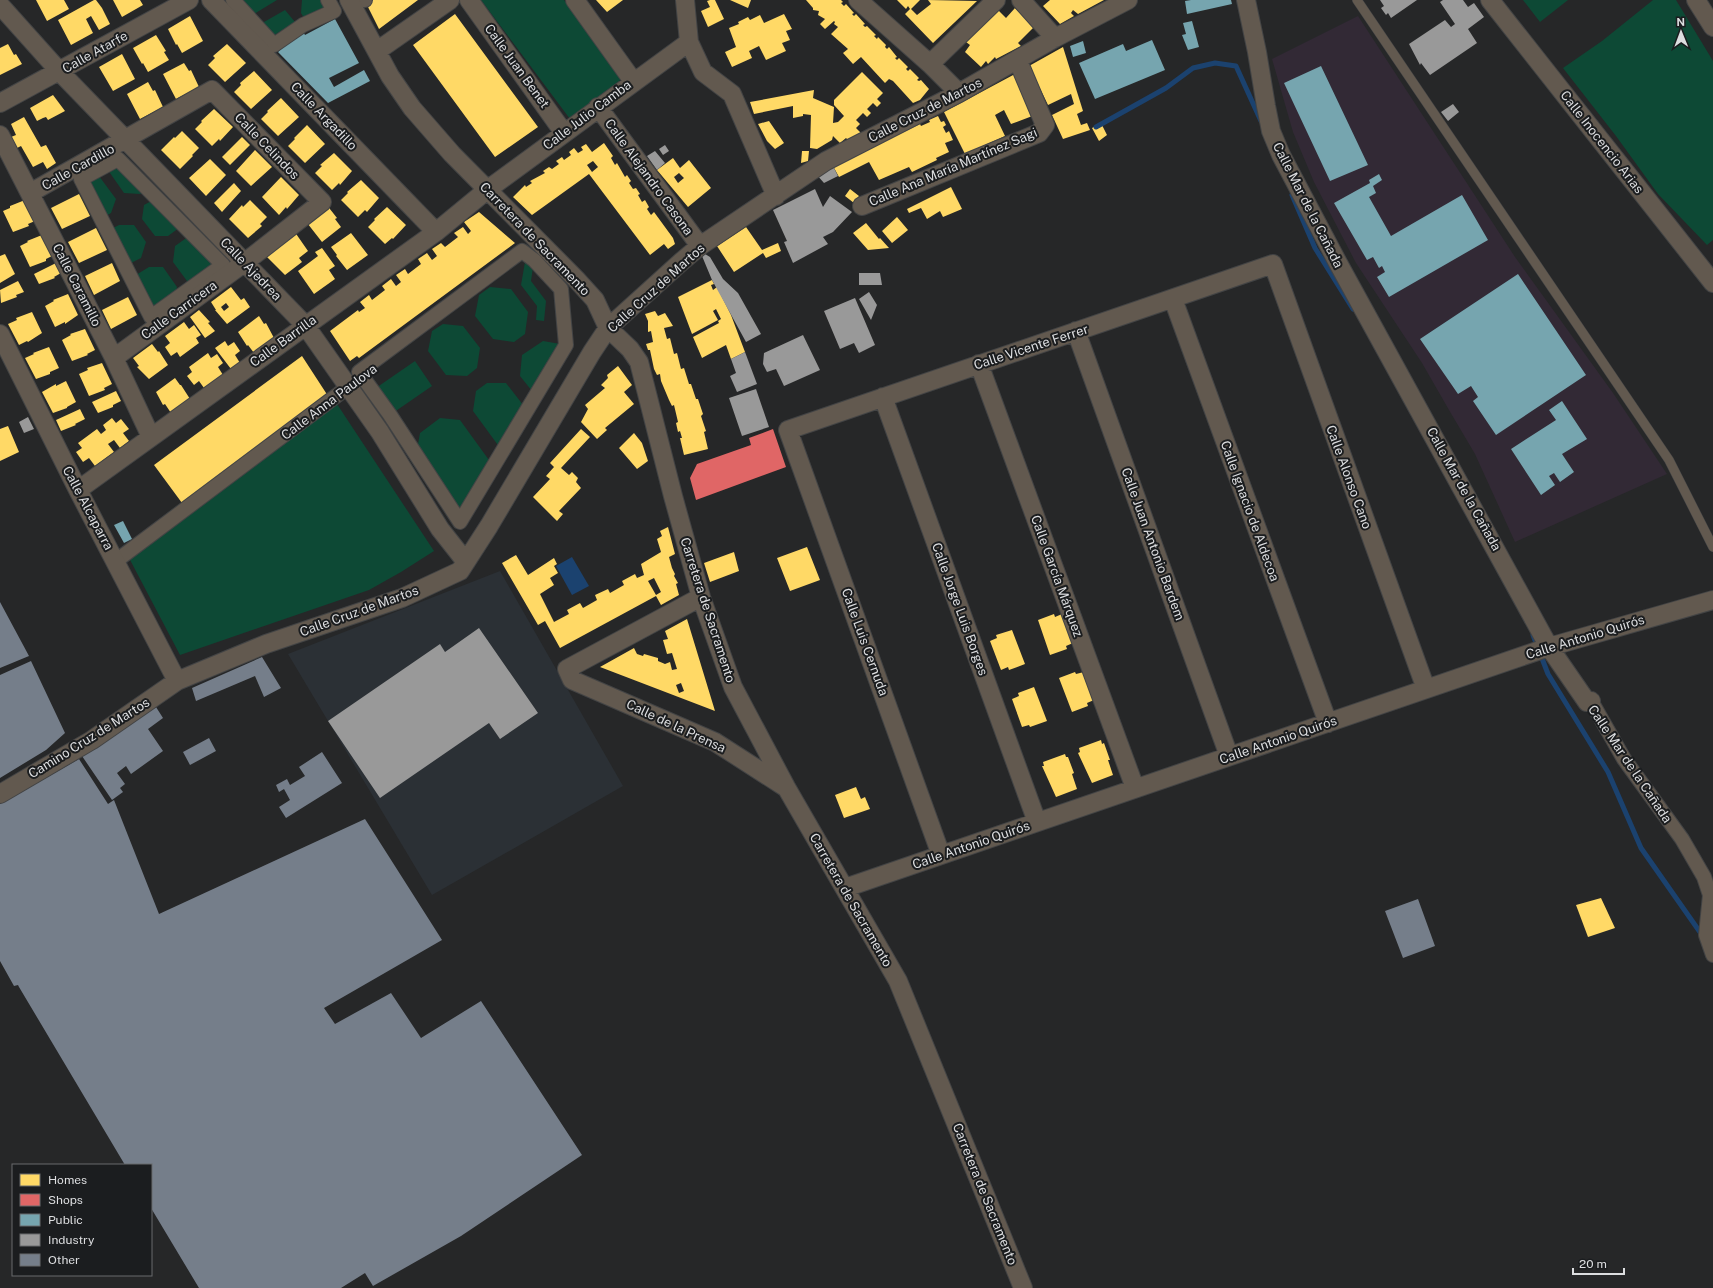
<svg xmlns="http://www.w3.org/2000/svg" width="1713" height="1288" font-family="'Public Sans',sans-serif">
	<rect width="100%" height="100%" fill="#262728"/>
	<path fill="#2b3035" d="M500,571L623,786L432,895L288,654Z"/>
	<path fill="#322935" d="M1358,16L1515,257L1613,393L1667,474L1515,542L1475,454L1449,410L1422,363L1356,263L1314,182L1293,132L1272,59Z"/>
	<path fill="#0d4935" d="M233,0H277L249,17Z
		M302,0H328L330,4L304,18L301,13Z
		M481,0H564L623,78L570,119Z
		M1523,0H1568L1540,22Z
		M1653,0H1676L1713,61V240L1707,245L1658,194L1616,136L1563,68L1602,41Z
		M285,10L295,22L268,39L257,26Z
		M118,159L148,190L140,194L124,193L110,173V163Z
		M99,176L116,199L111,213L101,219L81,179Z
		M157,198L183,225L168,236H155L142,219L144,205Z
		M119,225H134L146,242L141,258L125,266L107,231Z
		M192,234L223,265L199,282L187,281L173,262L175,246Z
		M534,260L531,281L546,301L544,321L536,320L537,306L521,285L525,262Z
		M149,267H163L177,287L174,300L151,317L131,278Z
		M490,287L511,289L528,312L525,334L514,342L493,339L475,316L479,295Z
		M443,324L463,326L480,348L477,368L467,376L446,375L428,351L432,331Z
		M543,341L566,345L536,396L520,376L522,355Z
		M415,361L432,386L390,415L373,390Z
		M487,383H506L527,410L503,452L473,411L476,391Z
		M335,401L434,551L401,572L369,590L180,655L128,556Z
		M440,418L460,420L494,467L460,522L416,455L420,433Z"/>
	<path fill="#1b426f" d="M572,557L589,586L572,595L556,566Z"/>
	<path fill="#ffd966" fill-rule="evenodd" d="M36,0H64L69,9L47,21Z
		M94,0H96L102,8L110,24L99,30L91,16L86,19L93,33L71,45L58,20Z
		M113,0H140L143,5L122,17Z
		M373,0H418L379,29L367,5Z
		M596,0H623L607,12Z
		M710,0H715L724,19L708,27L701,11L710,7L707,1Z
		M730,0H751L748,8Z
		M806,0H841L843,2L841,3L844,6L846,4L854,13L852,14L854,16L856,14L865,24L863,25L865,27L867,26L876,35L874,36L877,39L878,37L886,45L885,47L887,49L889,47L897,57L895,58L897,60L899,58L908,67L906,69L908,71L910,69L919,78L917,80L919,81L921,80L929,89L920,100L913,103L893,81L889,79L885,83L861,57L853,64L843,53L848,49L831,34L838,27L834,24L835,22L834,21L825,29L820,24L825,19L818,15L819,11L813,10V8Z
		M897,0H920L911,9L917,15L931,4L928,0L977,1L933,43L905,14L910,9L908,6L906,9Z
		M1050,0H1104L1078,14L1073,10L1071,13L1074,16L1060,24L1043,6Z
		M1015,8L1034,27L1018,43L1021,46L996,59L995,57L988,64L986,61L981,67L965,52L970,45L966,42L998,10L1006,18Z
		M455,14L538,127L495,157L413,45Z
		M784,14L792,29L786,31L790,40L782,43L786,51L766,60L759,46L749,51L752,58L732,67L725,52L736,47L729,28L739,24L738,22L748,17L750,20L760,15L764,23Z
		M190,16L203,41L182,53L177,44L176,45L168,29Z
		M156,35L166,51L164,52L169,60L148,72L143,63L142,64L133,48Z
		M8,44L14,55L16,54L22,64L0,75V48Z
		M227,44L246,63L225,82L208,65L215,58L213,56Z
		M1063,47L1083,111L1077,114L1081,125L1087,123L1090,130L1063,139L1052,115L1074,104L1071,94L1048,105L1029,66Z
		M122,54L135,79L113,91L99,67Z
		M184,63L189,71L191,70L199,87L176,99L163,74Z
		M254,71L272,90L251,109L234,92L241,85L240,83Z
		M862,72L883,93L877,99L881,103L877,107L873,103L867,109L871,113L867,117L863,113L856,120L860,124L856,128L861,133L848,140L846,138L840,143L833,136L832,140L817,149L810,148L811,115L803,114V116L793,118V106L754,114L750,102L814,90L813,98L834,107L833,123L838,122L844,116L834,105V100Z
		M1015,74L1035,115L1011,124L1004,110L995,115L1005,136L965,154L944,112Z
		M148,82L153,91L155,90L163,107L140,119L127,94Z
		M53,95L65,111L48,120L46,117L43,118L37,121L30,108Z
		M281,98L299,117L278,136L261,119L268,112L267,111Z
		M214,109L233,127L220,141L219,139L212,146L195,129L202,122L201,121Z
		M938,116L941,122L944,121L946,125L943,127L946,133L949,131L953,140L945,143L949,152L936,158L937,160L912,172L909,167L879,180L869,162L839,177L833,166L920,124L921,126L930,122L929,120Z
		M24,117L41,147L46,145L56,163L47,169L43,162L33,167L21,146L17,148L11,137L16,135L11,124Z
		M769,121L784,143L775,149L767,141L758,124Z
		M1101,123L1107,135L1099,141L1092,128Z
		M307,125L325,144L305,163L288,146L295,139L294,138Z
		M182,131L199,148L192,155L193,156L180,169L161,150L174,137L175,138Z
		M242,137L250,145L230,165L222,157Z
		M604,143L613,156L611,158L615,165L617,163L625,177L627,175L631,181L629,183L633,189L636,188L640,194L638,195L642,202L645,200L649,207L647,209L651,215L654,212L673,238L675,244L668,249L664,244L650,255L589,174L532,215L513,197L525,185L526,187L532,183L530,181L545,173L543,171L549,167L552,169L559,164L556,161L562,157L564,160L571,155L569,152L574,148L578,153L583,150L581,147L586,144L592,152ZM593,161L598,167L592,172L587,165Z
		M255,150L272,167L251,186L236,171Z
		M802,151H809L808,161L801,163Z
		M334,153L352,171L340,185L339,183L332,190L315,173L322,166L320,165Z
		M673,158L680,168L689,160L711,188L688,207L657,170ZM679,173L684,178L678,183L674,177Z
		M210,159L226,175L206,196L189,178Z
		M281,177L299,195L287,209L286,207L279,215L262,197Z
		M361,180L379,198L367,212L365,210L358,217L341,200L348,193L347,192Z
		M234,183L241,191L222,212L214,203Z
		M951,187L962,209L943,217L940,211L927,219L921,208L909,213L907,209Z
		M850,189L859,196L854,203L845,196Z
		M79,194L90,216L62,229L51,208Z
		M25,200L35,221L28,224L29,226L13,232L3,211L10,208V206Z
		M250,200L267,217L260,224L262,226L248,238L229,219L242,205L243,207Z
		M326,204L337,218L335,219L341,227L322,242L304,219Z
		M387,207L406,225L393,239L392,238L385,244L368,227L375,220L374,219Z
		M479,212L515,243L359,358L357,356L350,361L330,331L358,310L359,312L365,308L360,302L369,295L372,300L385,290L382,286L391,279L396,286L401,282L396,275L405,269L408,274L421,264L418,259L427,253L432,260L437,256L432,249L441,243L445,247L458,237L454,233L463,227L468,234L471,231L464,222Z
		M897,217L908,230L892,243L882,231Z
		M866,223L879,239L880,238L889,248L868,250L853,233Z
		M746,227L762,250L778,243L781,251L766,258L763,253L734,272L717,246Z
		M96,228L107,250L79,263L68,242Z
		M292,228L308,251L299,258L302,262L285,275L261,251Z
		M351,233L368,255L347,270L336,256L337,255L331,247Z
		M42,235L52,256L46,259V261L30,267L20,246L28,242L27,241Z
		M322,248L335,266L329,270L335,279L314,294L298,271L318,256L315,252Z
		M5,254L15,274L0,283V256Z
		M56,263L61,273L54,277L55,278L39,284L34,274Z
		M112,263L120,281L94,295L85,276Z
		M712,280L714,284L711,285L713,290L717,287L731,315L745,352L731,359L726,345L702,358L693,337L719,323L718,321L721,319L716,309L713,311L718,320L692,334L678,297Z
		M18,281L24,292L16,295L17,297L1,303L0,290Z
		M231,287L241,300L244,298L250,307L227,324L215,310H216L211,302ZM226,303L229,307L224,311L221,307Z
		M68,294L78,315L65,324V322L55,327L45,306L54,301L53,300Z
		M128,297L137,315L111,329L102,310Z
		M199,310L210,322L208,323L215,331L205,338L190,317Z
		M655,311L658,316L665,313L673,326L664,328L667,339L670,338L674,354L677,353L681,369L684,368L689,384H691L696,399H698L703,414L701,416L706,431L704,432L708,449L684,455L680,438H682L680,431L678,432L676,423L678,422L674,405L672,406L669,400L661,381L660,374L657,375L654,369L650,350H648L646,344L653,342L651,331L648,332V321L645,314Z
		M32,312L42,333L28,342L27,341L19,345L8,324L17,320L16,318Z
		M259,316L264,324L266,323L274,338L254,353L248,345L247,346L238,332Z
		M184,322L189,329L194,325L201,335L196,338L199,343L180,357L177,352L171,356L165,347L170,343L165,336Z
		M85,329L95,350L87,354L88,355L72,361L62,340L71,335L70,334Z
		M225,341L228,346L234,342L240,351L235,355L240,363L231,369L215,348Z
		M152,344L158,352L159,351L168,365L149,379L137,367L139,366L133,358Z
		M49,347L59,368L50,372V374L36,379L25,358L34,354L33,353Z
		M208,353L211,358L217,354L223,363L218,367L223,375L204,388L199,381L194,385L187,376L192,372L189,367Z
		M302,356L328,396L182,503L154,465Z
		M102,363L112,384L104,388L105,390L89,396L79,374L88,370L87,368Z
		M618,366L632,385L624,392L634,404L605,428L607,430L597,439L581,422L588,409L585,405L605,388L601,385L608,378L607,375Z
		M175,378L180,385H181L190,399L171,413L165,404L163,405L156,392Z
		M66,381L76,402L67,407V408L53,413L42,392L56,384V386Z
		M116,391L121,401L113,405V407L98,413L92,402Z
		M80,409L85,419L75,424L76,425L61,431L56,420Z
		M112,418L116,423L121,419L129,429L123,433L129,441L120,448L114,440L108,444L114,452L95,466L89,458L83,462L76,452L82,448L78,443L97,429L101,434L106,430L103,425Z
		M8,426L19,452L0,461V429Z
		M581,429L590,437L561,468L569,475L572,472L578,478L576,482L581,488L559,511L563,514L557,521L533,497L550,479L546,476L554,467L550,463Z
		M634,433L642,443L648,461L637,469L619,448Z
		M668,527L675,554L669,557L672,568L675,574L674,576L678,583L676,584L679,595L661,605L656,596L560,648L545,621L538,625L502,563L516,555L528,575L554,558L557,564L554,566L558,573L550,578L554,585L540,594L554,622L569,614L567,610L580,603L583,608L597,600L595,595L608,589L610,593L624,585L622,581L635,574L637,578L644,575L641,564L661,552L657,539L662,536L660,531ZM654,578L661,592L656,595L648,581Z
		M807,547L820,580L790,591L777,558Z
		M734,552L739,571L710,582L704,563Z
		M1054,614L1055,617L1062,614L1073,643L1066,646L1067,649L1050,655L1038,620Z
		M687,619L715,711L600,667L634,648L637,654L643,656L644,654L658,658V661L665,664L670,662L672,670L677,669L672,653L667,654L663,640L668,639L665,631ZM681,683L684,691L679,693L676,685Z
		M1012,630L1025,664L1009,670L1008,667L1001,670L990,641L997,638L996,635Z
		M1075,672L1076,674L1084,672L1094,700L1087,703L1088,706L1072,712L1059,678Z
		M1034,687L1047,721L1030,727L1029,725L1022,727L1012,699L1019,696L1018,693Z
		M1101,740L1102,744L1104,743L1110,760H1108L1113,775L1092,783L1078,753L1080,752L1079,748Z
		M1065,754L1066,757H1068L1074,773L1072,774L1077,789L1056,797L1042,766H1044L1043,762Z
		M856,787L861,799L865,797L870,809L844,818L835,795Z
		M1601,898L1615,928L1588,937L1576,905Z"/>
	<path fill="#e06666" d="M773,429L786,467L696,500L690,478L697,464L751,445L749,438Z"/>
	<path fill="#76a5af" d="M1191,0H1231L1232,4L1187,14L1185,1Z
		M335,19L359,63L329,78L334,87L364,70L370,81L328,103L278,52L302,30L305,35Z
		M1192,21L1199,47L1188,50L1182,35L1186,34L1183,23Z
		M1152,40L1165,70L1095,99L1079,63L1123,44L1126,51Z
		M1083,41L1086,53L1073,57L1070,46Z
		M1321,66L1368,165L1330,181L1284,83Z
		M1379,174L1382,180L1373,186L1376,193L1369,197L1391,236L1462,195L1488,240L1389,297L1377,277L1385,272L1382,266L1379,268L1373,257L1367,260L1334,203L1370,183L1369,180Z
		M1518,274L1586,375L1496,435L1473,401L1478,397L1471,386L1458,394L1420,339Z
		M1562,401L1587,439L1562,454L1574,472L1560,482L1554,473L1549,476L1555,485L1541,495L1511,449L1556,420L1549,410Z
		M123,521L132,539L124,543L114,525Z"/>
	<path fill="#999" d="M1380,0H1417L1391,18L1388,13L1386,15L1381,8L1384,6Z
		M1443,0H1463L1468,7L1474,3L1484,17L1468,29L1477,43L1430,75L1421,63L1420,65L1409,44L1445,20L1451,27L1455,24L1440,2Z
		M1453,104L1459,112L1448,121L1441,112Z
		M665,145L669,151L663,155L659,149Z
		M655,151L665,163L657,170L647,156Z
		M833,166L838,176L824,183L816,174Z
		M815,189L823,207L830,196L852,212L833,232L823,237L828,244L793,263L784,242L787,241L773,210Z
		M705,254L710,257L723,279L738,293L761,334L746,342L712,280L702,256Z
		M859,273H880L882,285H859Z
		M869,292L877,305L871,320L859,299Z
		M855,298L875,345L859,353L854,343L840,349L824,311Z
		M803,335L820,370L784,386L776,369L767,372L763,364L764,353Z
		M745,352L757,384L737,392L730,376L736,373L731,359Z
		M756,389L769,427L742,436L729,398Z
		M28,417L34,429L24,433L19,422Z
		M479,628L538,713L500,739L489,723L380,798L328,721L440,644L445,652Z"/>
	<g fill="none" stroke-linecap="round" stroke-linejoin="round">
		<path stroke="#1b426f" stroke-width="5" d="M1096,127L1166,88L1193,68L1215,63L1236,66L1261,121
			M1292,195L1315,248L1353,309
			M1533,635L1548,674L1608,772L1641,848L1702,935"/>
	</g>
	<path fill="#757e8a" d="M0,602L29,656L0,668Z
		M262,657L281,688L264,697L255,676L196,701L192,688Z
		M31,661L65,733L46,750L0,778V675Z
		M156,707L163,718L148,729L163,751L131,774L126,766L117,773L125,784L120,788L123,792L112,800L82,756Z
		M209,738L216,751L190,765L183,752Z
		M322,752L342,783L286,818L279,807L290,800L284,789L279,792L276,785L287,779L290,785L305,776L299,767Z
		M79,759L108,804L114,800L159,914L365,819L442,940L324,1008L335,1024L391,993L421,1038L481,1001L582,1155L461,1236L373,1286L365,1273L341,1288H199L151,1208V1165H125L19,987L18,985L14,986L0,961V804Z
		M1418,899L1435,946L1403,958L1385,911Z"/>
	<g fill="none" stroke-linecap="round" stroke-linejoin="round">
		<defs>
			<path id="service" d="M1357,0L1669,460L1713,547"/>
			<path id="pedestrian" d="M233,0L274,45L303,25L334,11L328,0
				M363,0H365
				M118,159L223,265L151,317L81,179Z
				M522,251L534,260L561,289L566,345L460,522L390,415L359,372Z
				M116,561L356,381
				M1591,701L1624,759L1682,839L1704,877L1710,895L1706,935L1713,955"/>
			<path id="minor" d="M211,0L436,232
				M349,0L390,76L412,108L452,154L576,279L595,300L608,328L630,349L639,362L673,496L701,597L733,687L786,787L898,981L1023,1288
				M469,0L564,133
				M575,0L633,81
				M685,0L689,42L703,72L732,94L776,196
				M858,0L930,64L959,93
				M1021,0L1055,38
				M1246,0L1257,52L1266,106L1271,131L1281,155L1338,263L1549,647L1587,702L1591,701
				M1490,0L1713,283
				M1696,0L1713,27
				M0,5L60,72L305,325L380,432L440,529L466,562
				M377,51L450,0
				M930,64L996,0
				M0,103L189,0
				M598,107L700,246
				M0,135L114,358L151,437
				M30,193L212,90L322,202L244,263L114,358
				M862,206L1039,133L1045,125L1018,61
				M1173,299L1328,723
				M1076,331L1229,756
				M0,334L78,490L177,681
				M979,364L1135,788
				M883,397L1037,822
				M78,490L436,232L487,190L689,42
				M701,597L567,669L572,680L715,742L785,787
				M0,794L92,740L177,681L266,644L402,598L460,571L489,526L592,352L608,328L681,262L700,246L826,161L959,93L1055,38L1128,0
				M941,855L788,430L1273,264L1426,689
				M845,888L1549,647L1713,600"/>
		</defs>
		<use href="#service" stroke="#434445" stroke-width="10"/>
		<use href="#pedestrian" stroke="#434445" stroke-width="16"/>
		<use href="#minor" stroke="#434445" stroke-width="20"/>
		<use href="#service" stroke="#62594f" stroke-width="9"/>
		<use href="#pedestrian" stroke="#62594f" stroke-width="14"/>
		<use href="#minor" stroke="#62594f" stroke-width="18"/>
	</g>
	<g text-anchor="middle" dominant-baseline="central" stroke-width="4" stroke-linejoin="round" paint-order="stroke">
		<g font-size="13" fill="#dddee0" stroke="#1b1d1f">
			<text transform="translate(95 52) rotate(-29)">Calle Atarfe</text>
			<text transform="translate(517 66) rotate(54)">Calle Juan Benet</text>
			<text transform="translate(925 110) rotate(-27)">Calle Cruz de Martos</text>
			<text transform="translate(587 115) rotate(-37)">Calle Julio Camba</text>
			<text transform="translate(324 116) rotate(46)">Calle Argadillo</text>
			<text transform="translate(1602 142) rotate(52)">Calle Inocencio Arias</text>
			<text transform="translate(267 146) rotate(46)">Calle Celindos</text>
			<text transform="translate(78 167) rotate(-29)">Calle Cardillo</text>
			<text transform="translate(953 167) rotate(-23)">Calle Ana María Martínez Sagi</text>
			<text transform="translate(649 177) rotate(54)">Calle Alejandro Casona</text>
			<text transform="translate(1308 205) rotate(63)">Calle Mar de la Cañada</text>
			<text transform="translate(535 239) rotate(46)">Carretera de Sacramento</text>
			<text transform="translate(251 269) rotate(46)">Calle Ajedrea</text>
			<text transform="translate(77 285) rotate(63)">Calle Caramillo</text>
			<text transform="translate(656 288) rotate(-42)">Calle Cruz de Martos</text>
			<text transform="translate(179 310) rotate(-36)">Calle Carricera</text>
			<text transform="translate(283 341) rotate(-36)">Calle Barrilla</text>
			<text transform="translate(1031 347) rotate(-18)">Calle Vicente Ferrer</text>
			<text transform="translate(329 402) rotate(-37)">Calle Anna Paulova</text>
			<text transform="translate(1349 477) rotate(70)">Calle Alonso Cano</text>
			<text transform="translate(1464 489) rotate(61)">Calle Mar de la Cañada</text>
			<text transform="translate(88 508) rotate(62)">Calle Alcaparra</text>
			<text transform="translate(1250 511) rotate(70)">Calle Ignacio de Aldecoa</text>
			<text transform="translate(1153 544) rotate(70)">Calle Juan Antonio Bardem</text>
			<text transform="translate(1057 576) rotate(70)">Calle García Márquez</text>
			<text transform="translate(960 609) rotate(70)">Calle Jorge Luis Borges</text>
			<text transform="translate(708 610) rotate(72)">Carretera de Sacramento</text>
			<text transform="translate(359 611) rotate(-20)">Calle Cruz de Martos</text>
			<text transform="translate(1585 637) rotate(-17)">Calle Antonio Quirós</text>
			<text transform="translate(865 642) rotate(70)">Calle Luis Cernuda</text>
			<text transform="translate(676 726) rotate(25)">Calle de la Prensa</text>
			<text transform="translate(89 738) rotate(-32)">Camino Cruz de Martos</text>
			<text transform="translate(1278 740) rotate(-19)">Calle Antonio Quirós</text>
			<text transform="translate(1630 764) rotate(56)">Calle Mar de la Cañada</text>
			<text transform="translate(971 845) rotate(-19)">Calle Antonio Quirós</text>
			<text transform="translate(851 900) rotate(60)">Carretera de Sacramento</text>
			<text transform="translate(985 1194) rotate(68)">Carretera de Sacramento</text>
		</g>
	</g>
	<rect x="12" y="1164" width="140" height="112" fill="#1b1d1f" stroke="#696a6c"/>
	<rect x="20" y="1174" width="20" height="12" fill="#ffd966" stroke="#696a6c"/>
	<text x="48" y="1184" font-size="12" fill="#dddee0">Homes</text>
	<rect x="20" y="1194" width="20" height="12" fill="#e06666" stroke="#696a6c"/>
	<text x="48" y="1204" font-size="12" fill="#dddee0">Shops</text>
	<rect x="20" y="1214" width="20" height="12" fill="#76a5af" stroke="#696a6c"/>
	<text x="48" y="1224" font-size="12" fill="#dddee0">Public</text>
	<rect x="20" y="1234" width="20" height="12" fill="#999999" stroke="#696a6c"/>
	<text x="48" y="1244" font-size="12" fill="#dddee0">Industry</text>
	<rect x="20" y="1254" width="20" height="12" fill="#757e8a" stroke="#696a6c"/>
	<text x="48" y="1264" font-size="12" fill="#dddee0">Other</text>
	<g transform="translate(1681 32) rotate(359)" stroke="#1b1d1f" stroke-width="3" paint-order="stroke">
	<path d="M0-3L7 15L0 10L-7 15Z" fill="#dddee0"/>
	<text y="-6" font-size="11" font-weight="bold" text-anchor="middle" fill="#dddee0">N</text>
	</g>
	<path d="M1573 1268v6h51v-6" fill="none" stroke="#dddee0" stroke-width="2"/>
	<text x="1579" y="1268" font-size="12" fill="#dddee0" stroke="#1b1d1f" stroke-width="3" paint-order="stroke">20 m</text>
</svg>
